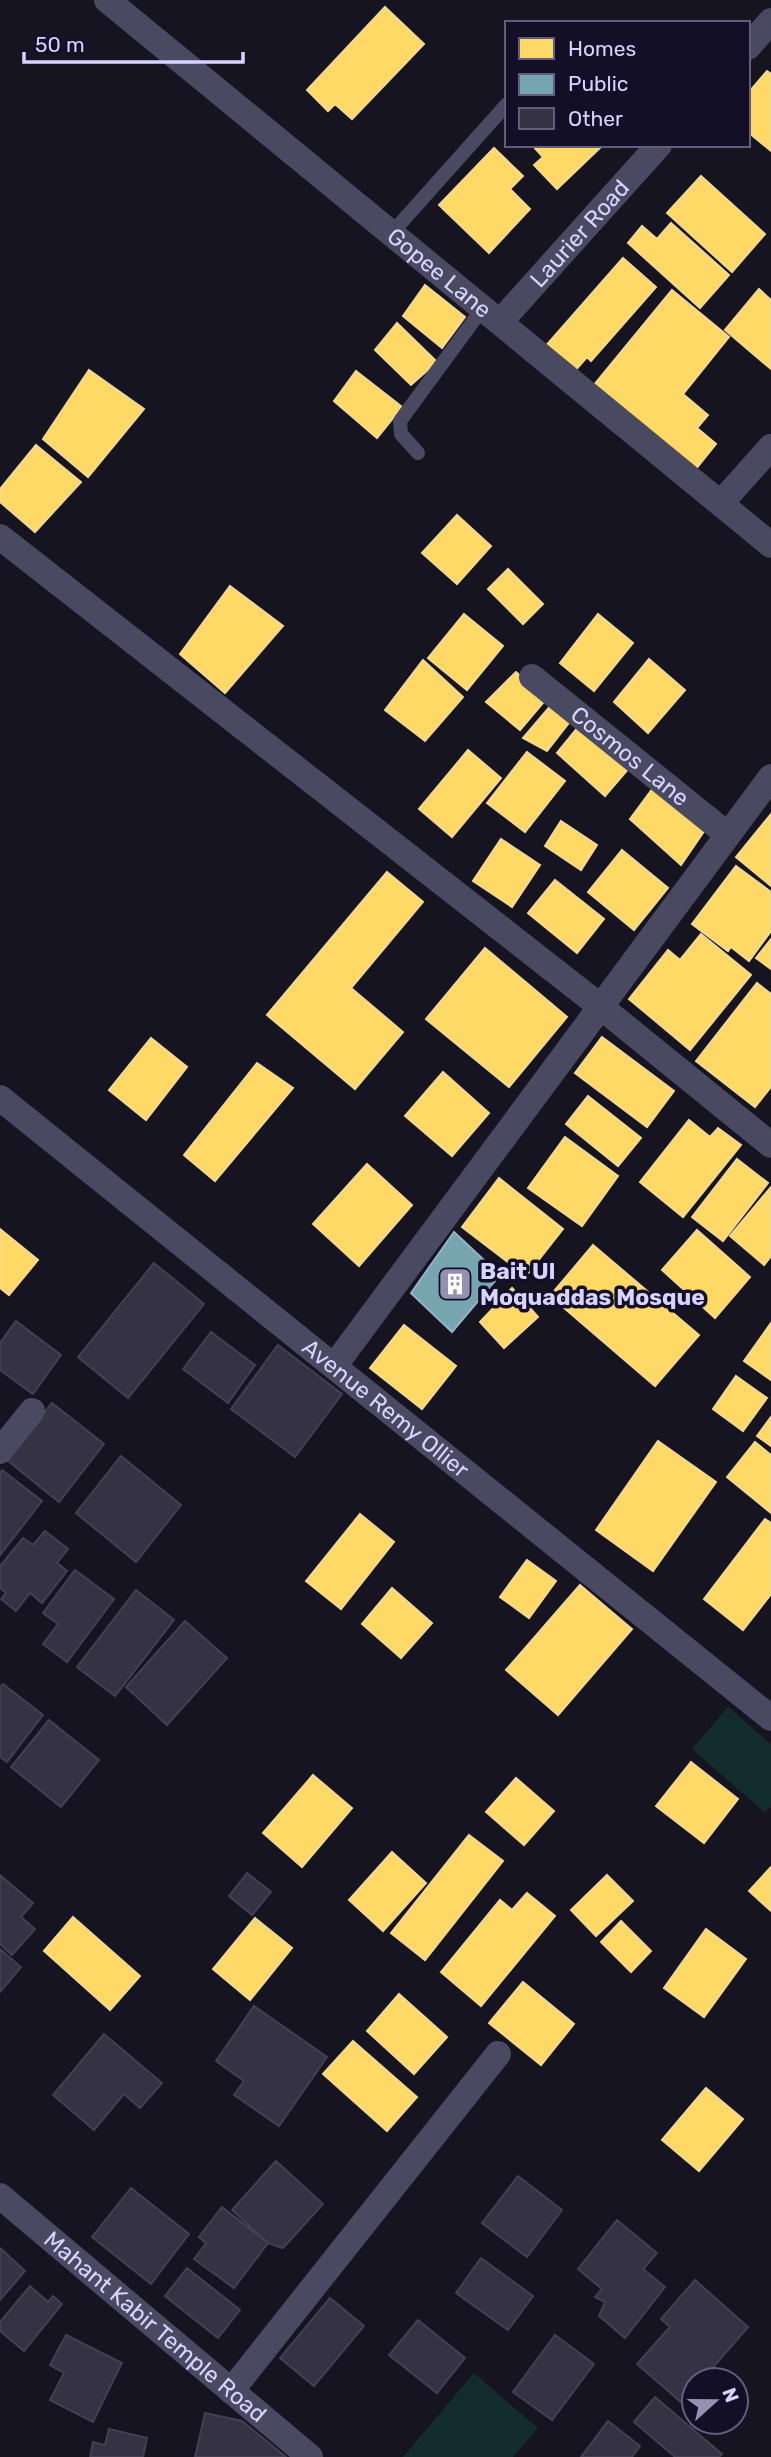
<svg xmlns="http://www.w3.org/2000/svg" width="771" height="2457" font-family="Rubik,sans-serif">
	<rect width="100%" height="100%" fill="#161421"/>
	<path fill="#132c2d" d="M728,1707L771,1744V1806L765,1813L692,1749Z
		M474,2373L538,2428L513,2457H403Z"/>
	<path fill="#ffd966" stroke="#f4d894" stroke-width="2" d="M385,7L424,44L352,119L335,104L328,111L307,90Z
		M767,71L771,74V151L748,132V93Z
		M532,145H603L557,189L534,165L543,157Z
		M494,148L523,176L510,189L530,209L489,253L439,205Z
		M701,176L765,234L732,272L667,213Z
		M671,223L729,275L700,308L628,243L642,226L657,239Z
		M623,258L656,287L591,361L587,357L573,373L544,348Z
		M425,285L465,317L442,348L403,316Z
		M759,289L771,300V369L725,330Z
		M672,290L729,337L683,394L708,415L697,428L716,444L695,470L593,386Z
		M397,323L437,362L411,385L375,350Z
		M89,370L144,409L88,477L43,439Z
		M356,371L402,407L377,438L334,401Z
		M36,445L81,482L35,532L0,502V489Z
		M457,515L491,546L457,584L422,553Z
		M508,569L543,604L523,624L488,589Z
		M230,586L283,626L225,693L180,654Z
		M464,614L503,646L467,690L428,658Z
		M598,614L633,643L594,691L560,663Z
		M649,659L685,690L648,733L614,702Z
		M423,660L463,697L425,741L385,710Z
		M516,672L547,698L520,730L486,702Z
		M553,703L572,719L547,751L523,738Z
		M579,726L629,768L605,796L557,753Z
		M468,750L501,778L452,837L419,809Z
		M527,752L565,781L525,832L487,803Z
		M656,784L707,827L681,865L630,819Z
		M771,814V886L736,857Z
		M561,821L597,845L581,870L545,846Z
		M501,839L540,865L512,907L473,881Z
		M622,850L668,888L634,930L588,892Z
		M736,866L771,892V931L749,961L731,947L728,951L692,924Z
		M387,872L423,902L351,988L403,1032L355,1089L267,1015Z
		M555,880L604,919L577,953L528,913Z
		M701,934L751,975L690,1050L629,999L668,950L680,960Z
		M771,939V969L756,958Z
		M485,948L567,1017L509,1087L426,1019Z
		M757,983L771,994V1087L755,1107L696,1061Z
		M602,1037L674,1091L647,1127L575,1073Z
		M151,1038L187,1067L146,1120L109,1090Z
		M257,1063L293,1088L215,1181L184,1155Z
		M443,1072L489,1113L452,1156L405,1116Z
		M588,1096L641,1138L618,1166L566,1124Z
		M689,1120L710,1137L718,1128L741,1145L683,1217L640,1182Z
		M565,1137L618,1176L582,1226L528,1188Z
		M737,1159L768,1183L723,1241L692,1217Z
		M367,1164L412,1205L359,1266L313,1224Z
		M499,1178L563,1229L526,1276L462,1227Z
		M771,1187V1256L764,1265L730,1236Z
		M0,1229L38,1260L9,1295L0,1288Z
		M697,1230L750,1277L715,1318L662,1270Z
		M593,1245L699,1335L655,1386L550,1296Z
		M512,1288L538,1317L504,1348L480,1322Z
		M771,1323V1380L744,1361Z
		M404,1325L456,1366L422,1409L370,1368Z
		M736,1376L767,1398L743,1431L713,1409Z
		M771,1417V1446L757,1436Z
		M658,1441L716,1482L653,1571L596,1530Z
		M755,1442L771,1455V1513L727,1477Z
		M360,1514L394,1542L341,1609L306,1581Z
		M765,1519L771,1523V1594L743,1630L704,1599Z
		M527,1560L556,1581L529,1618L500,1597Z
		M580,1585L632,1629L558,1715L506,1670Z
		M392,1588L432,1623L401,1658L362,1624Z
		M691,1762L738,1799L704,1843L656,1806Z
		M313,1775L352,1808L302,1867L263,1833Z
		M516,1778L554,1811L524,1845L486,1812Z
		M469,1835L503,1861L425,1960L391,1933Z
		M392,1852L426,1883L383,1931L349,1900Z
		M771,1867V1911L749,1891Z
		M607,1875L633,1901L596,1936L571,1910Z
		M527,1893L555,1916L481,2006L441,1972L500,1900L512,1910Z
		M73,1917L140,1976L110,2010L44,1951Z
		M255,1918L292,1948L250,2000L213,1969Z
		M621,1921L651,1951L631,1972L601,1942Z
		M706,1929L746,1959L704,2017L664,1988Z
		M523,1982L574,2024L541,2065L489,2023Z
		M399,1994L447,2037L414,2074L367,2031Z
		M353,2041L417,2097L387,2131L323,2074Z
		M706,2088L743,2119L699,2171L662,2140Z"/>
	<path fill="#76a5af" stroke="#94b3c7" stroke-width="2" d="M454,1232L500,1275L452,1332L411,1293Z"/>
	<path fill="#343243" stroke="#433f54" stroke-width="2" d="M154,1263L204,1304L128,1398L78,1357Z
		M16,1321L61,1355L33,1394L0,1370V1343Z
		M211,1332L255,1365L228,1403L183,1369Z
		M278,1345L342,1394L295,1457L231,1409Z
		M52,1403L104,1444L59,1502L7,1460Z
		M121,1456L181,1505L136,1562L76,1513Z
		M2,1470L42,1501L0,1555V1473Z
		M45,1531L68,1549L57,1563L67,1571L42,1603L30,1593L16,1611L1,1599L6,1593L0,1588V1566L23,1538L33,1545Z
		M75,1570L114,1599L67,1662L43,1644L58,1624L43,1613Z
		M136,1590L174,1620L115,1696L77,1667Z
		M185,1621L227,1658L167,1725L126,1687Z
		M3,1684L43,1715L7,1762L0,1757V1687Z
		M49,1720L99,1760L61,1807L11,1767Z
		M247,1873L271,1892L252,1915L229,1896Z
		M0,1875L33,1903L21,1917L35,1929L12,1955L0,1944Z
		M0,1949L21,1967L0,1992Z
		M254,2006L327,2057L279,2126L234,2095L244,2081L216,2061Z
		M104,2034L162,2083L140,2108L124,2094L94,2130L53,2095Z
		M276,2161L323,2204L283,2248L268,2243L232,2210Z
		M518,2176L562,2210L527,2257L482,2223Z
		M131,2188L189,2234L151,2284L92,2237Z
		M222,2207L268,2243L234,2288L194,2259L206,2243L199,2237Z
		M617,2220L657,2253L643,2269L665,2287L625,2338L599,2316L605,2302L595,2297L602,2289L578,2269Z
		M0,2248L25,2271L0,2300Z
		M481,2258L533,2296L508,2330L456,2293Z
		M187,2268L240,2310L218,2338L165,2296Z
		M695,2280L748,2327L702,2380H694V2389L682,2403L637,2364L670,2327L661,2319Z
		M30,2286L48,2302L53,2296L62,2304L24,2351L0,2331V2322Z
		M330,2298L364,2326L314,2386L280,2358Z
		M418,2320L465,2358L437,2393L389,2355Z
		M66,2335L122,2363L93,2422L50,2400L64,2373L50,2365Z
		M555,2335L594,2364L552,2420L513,2392Z
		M655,2397L722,2454L719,2457H675L634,2422Z
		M205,2413L242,2421L286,2457H195Z
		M608,2421L640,2446L632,2457H581Z
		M109,2429L147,2438L143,2457H90L93,2442L105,2445Z"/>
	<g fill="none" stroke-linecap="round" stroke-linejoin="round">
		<path stroke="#4a4962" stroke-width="14" d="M390,235L507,104
			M418,453L401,434L400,421L483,308"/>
		<g stroke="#4a4962" stroke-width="26">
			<path id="s1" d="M107,0L771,545"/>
			<path d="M748,47L771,21"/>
			<path id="s2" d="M500,322L659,145"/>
			<path d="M721,503L771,447"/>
			<path d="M0,537L601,1007L771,1145"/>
			<path id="s3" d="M532,677L728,835"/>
			<path id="s4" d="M0,1098L771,1718"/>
			<path d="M335,1365L771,777"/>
			<path d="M0,1451L32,1411"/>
			<path id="s5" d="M0,2196L310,2457"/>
			<path d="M231,2391L498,2054"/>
		</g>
	</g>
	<defs>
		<symbol id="building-square" viewBox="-11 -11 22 22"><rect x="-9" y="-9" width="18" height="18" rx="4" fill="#9591b1" stroke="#130f26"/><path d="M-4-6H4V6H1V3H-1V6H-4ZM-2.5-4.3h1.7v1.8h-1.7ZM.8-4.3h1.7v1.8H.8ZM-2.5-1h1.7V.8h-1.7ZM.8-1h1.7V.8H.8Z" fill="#fff"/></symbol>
	</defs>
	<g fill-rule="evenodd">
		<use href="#building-square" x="436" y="1265" width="38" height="38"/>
	</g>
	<g text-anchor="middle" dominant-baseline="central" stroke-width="7" stroke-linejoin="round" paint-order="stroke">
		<g font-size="23" fill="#d9d4ff" stroke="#130f26">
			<text stroke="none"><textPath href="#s2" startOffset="119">Laurier Road</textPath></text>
			<text stroke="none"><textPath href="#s1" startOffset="430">Gopee Lane</textPath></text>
			<text stroke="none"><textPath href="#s3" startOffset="126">Cosmos Lane</textPath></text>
			<text stroke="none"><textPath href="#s4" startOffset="495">Avenue Remy Ollier</textPath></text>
			<text stroke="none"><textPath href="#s5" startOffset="203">Mahant Kabir Temple Road</textPath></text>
		</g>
		<g font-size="23" font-weight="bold" fill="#d9d4ff" stroke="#130f26" text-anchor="start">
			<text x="480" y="1271">Bait Ul<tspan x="480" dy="26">Moquaddas Mosque</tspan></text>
		</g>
	</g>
	<rect x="505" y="21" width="245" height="126" fill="#130f26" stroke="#625e7d" stroke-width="2"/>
	<rect x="519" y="38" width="35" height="21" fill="#ffd966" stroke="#625e7d" stroke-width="2"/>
	<text x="568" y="56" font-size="21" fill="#d9d4ff">Homes</text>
	<rect x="519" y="74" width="35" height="21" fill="#76a5af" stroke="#625e7d" stroke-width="2"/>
	<text x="568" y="91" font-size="21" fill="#d9d4ff">Public</text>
	<rect x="519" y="108" width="35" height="21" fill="#343243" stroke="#625e7d" stroke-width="2"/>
	<text x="568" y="126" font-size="21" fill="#d9d4ff">Other</text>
	<g transform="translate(715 2401) rotate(69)"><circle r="33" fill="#130f26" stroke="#625e7d" stroke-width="2"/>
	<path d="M0-5L12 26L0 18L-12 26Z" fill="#9591b1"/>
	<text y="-10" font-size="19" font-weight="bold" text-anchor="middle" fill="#d9d4ff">N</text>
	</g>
	<path d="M24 52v10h219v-10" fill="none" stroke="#d9d4ff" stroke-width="3.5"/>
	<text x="35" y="52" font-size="21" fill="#d9d4ff" stroke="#130f26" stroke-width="5" paint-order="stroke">50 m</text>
</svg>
